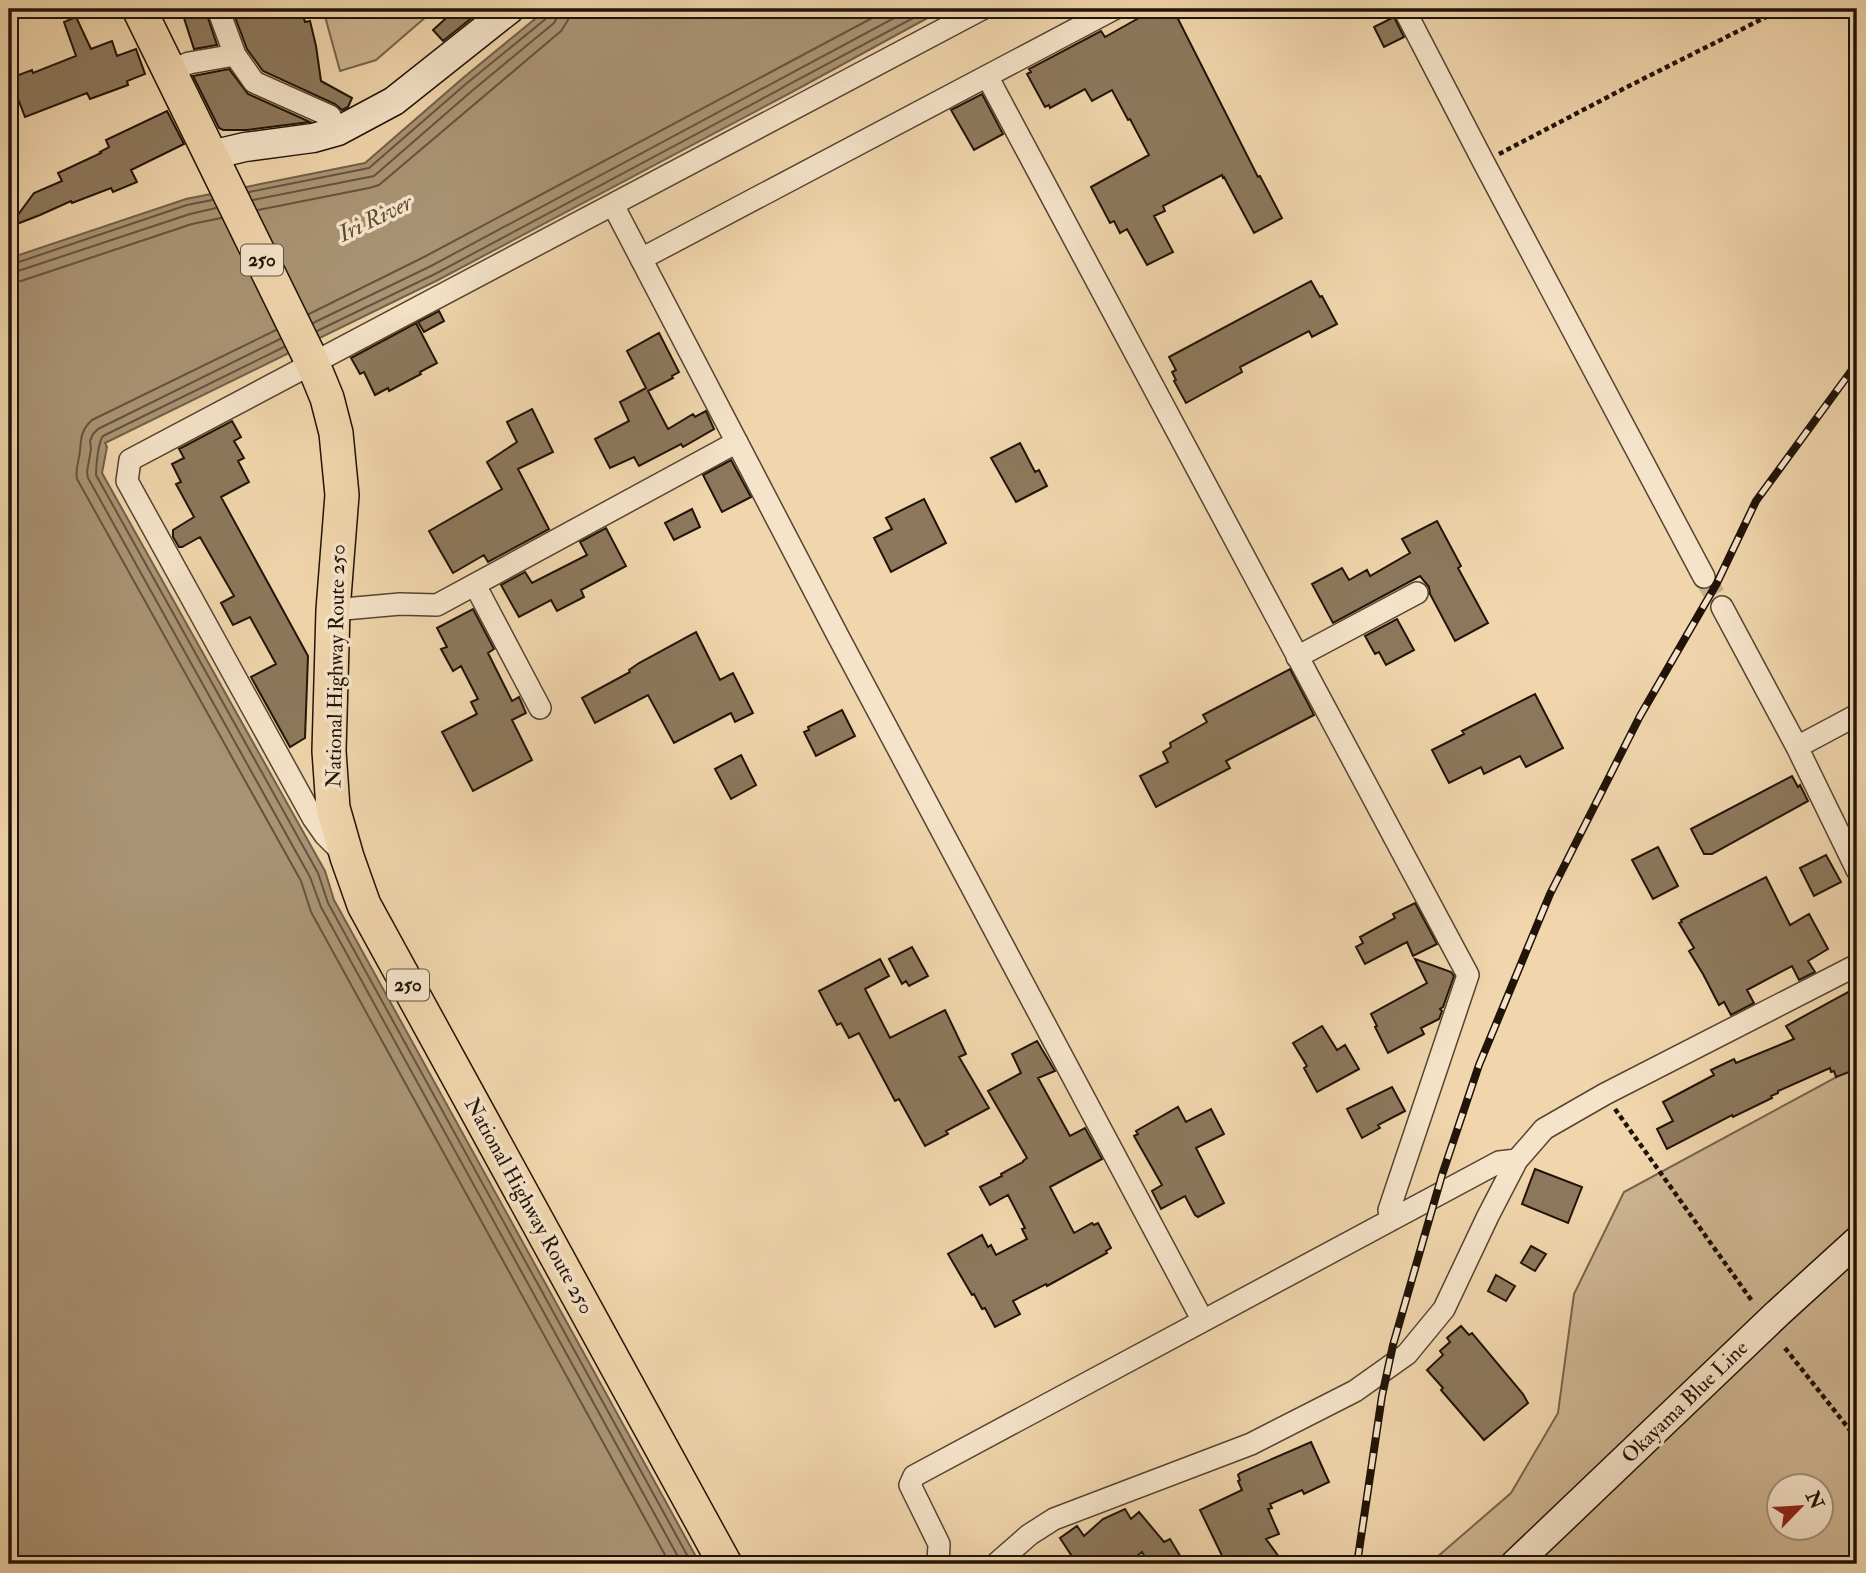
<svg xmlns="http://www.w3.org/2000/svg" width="1866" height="1573" font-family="'IM FELL Double Pica',serif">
	<rect width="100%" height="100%" fill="#f1d6ad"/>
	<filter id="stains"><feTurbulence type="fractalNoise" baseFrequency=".00286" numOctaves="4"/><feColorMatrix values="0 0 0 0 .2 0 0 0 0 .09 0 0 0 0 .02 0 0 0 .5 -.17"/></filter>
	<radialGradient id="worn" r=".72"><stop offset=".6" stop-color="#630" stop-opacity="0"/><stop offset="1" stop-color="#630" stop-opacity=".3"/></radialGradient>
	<path fill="#cdb591" stroke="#76644c" stroke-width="2" fill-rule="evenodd" d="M323,9H435L376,60L340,71Z
		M1857,1066V1564H1429L1511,1493L1558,1413L1574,1294L1624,1192ZM1778,1486H1820V1528H1778Z"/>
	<path fill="#aa9475" stroke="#736049" stroke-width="2" d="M547,9H944L792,92L438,280L105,443L107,447L102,473L325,871L334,900L700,1564H9V249L13,257L186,199L365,163L463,78Z"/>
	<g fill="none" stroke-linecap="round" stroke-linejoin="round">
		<path stroke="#65543e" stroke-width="2" d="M249,192L369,168L467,83L548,17L550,9
			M253,200L374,176L473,90L554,23L558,16L559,9
			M258,210L369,188L379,185L561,31L568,20L570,9
			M9,262L16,263L187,205L212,200
			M9,271H18L190,214L216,208
			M9,282L21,281L192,224L221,218
			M309,314L426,256L889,9
			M313,323L431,266L911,9
			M276,330L92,420C81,430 81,438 80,451C79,461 75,469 77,479L301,881L311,912L670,1564
			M317,331L435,274L930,9
			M280,339L98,429L93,434L90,441L91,449L87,472L88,478L310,877L321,907L682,1564
			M284,347L103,436C98,442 96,467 96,475L318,873L328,903L692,1564"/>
	</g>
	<path fill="#8d785d" stroke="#201307" stroke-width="2" d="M193,9H205L217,45L194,49L182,12Z
		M232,9H301L305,22L310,21L316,46L321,81L352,98L348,107L342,110L335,104L263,71L247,49Z
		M456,9H483L443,41L433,30Z
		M1155,9H1173L1258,177L1260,176L1282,218L1254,233L1224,177L1223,178L1222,175L1163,206L1165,211L1154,216L1173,252L1147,265L1127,229L1120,233L1114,221L1110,223L1091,187L1149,155L1130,119L1128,120L1112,90L1092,101L1085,89L1050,108L1049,105L1045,107L1027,74L1031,72L1029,69L1101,31L1105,37Z
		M76,17L91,49L112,41L117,56L136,49L145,74L127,81L128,85L90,99L87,93L25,117L12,83L15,82L13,77L32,70L33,73L76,56L64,22Z
		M1394,17L1404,37L1384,47L1374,27Z
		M229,69L248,94L310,122L247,130H223L219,128L193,76Z
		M982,94L1003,134L974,150L951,110Z
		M167,111L184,144L131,170L137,182L113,192L111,188L72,203L71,201L40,215L9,227L34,193L62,181L58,173L101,153L100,152L109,147L106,140Z
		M1311,281L1320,297L1322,296L1337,324L1312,337L1309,331L1240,367L1242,372L1186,403L1174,381L1176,380L1172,372L1176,370L1169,357Z
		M439,311L444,321L424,332L418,322Z
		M416,323L437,363L420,372L421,374L389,391L388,388L375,395L364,372L360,374L351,358Z
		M659,333L679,372L672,376L673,378L648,391L668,429L693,414L695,417L706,411L714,429L683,447L681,444L639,466L634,457L610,468L595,439L629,421L620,402L646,388L627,351Z
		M532,409L553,452L518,469L549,529L488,562L484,555L453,573L429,531L502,489L487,462L517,442L507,422Z
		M232,421L241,437L234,441L244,458L238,461L249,482L221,497L308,656L305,738L290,747L251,677L276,664L250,617L233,625L221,603L234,596L200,537L182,547H179L173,537V530L194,517L176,484L181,482L172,464L184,458L179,449Z
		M1020,443L1035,472L1039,470L1047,486L1016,502L991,458Z
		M731,460L751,497L722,512L703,475Z
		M924,499L946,543L891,572L874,538L892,529L886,518Z
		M692,509L700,527L674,540L665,523Z
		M1437,521L1461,566L1458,568L1488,623L1455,641L1430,594L1429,587L1420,576L1333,623L1312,584L1342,568L1349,580L1367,570L1370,576L1410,553L1402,539Z
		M606,528L626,566L581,590L584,597L557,611L551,600L519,617L501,585L525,572L532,583L587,555L580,542Z
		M473,609L494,649L488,653L512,701L519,697L526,713L512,720L532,760L473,791L442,732L477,714L471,702L478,699L461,666L453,671L441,649L447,647L437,628Z
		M1397,619L1414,650L1386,665L1379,652L1375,654L1365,636Z
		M696,632L720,680L733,673L753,713L735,722L731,713L674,743L648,695L595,723L582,698L630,672L629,670L639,663Z
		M1290,669L1314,715L1226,761L1230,768L1156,807L1140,776L1168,762L1163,752L1171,747L1170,743L1207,722L1203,715Z
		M1535,694L1563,748L1526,767L1520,756L1484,774L1481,767L1449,783L1432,750L1464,734L1462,731Z
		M842,710L855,736L816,756L804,732L809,730L808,727Z
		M741,755L756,785L731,799L715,769Z
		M1792,776L1798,787L1800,785L1808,801L1712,854H1704L1691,829Z
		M1658,847L1678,886L1653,899L1632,860Z
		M1826,855L1841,882L1814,896L1800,868Z
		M1766,877L1790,925L1809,914L1828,949L1808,961L1815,972L1799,980L1792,966L1747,990L1754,1003L1731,1015L1724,1002L1719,1005L1703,974L1689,951L1694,948L1679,923L1682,922L1681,920Z
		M1415,903L1437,944L1413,956L1407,942L1365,964L1356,947L1363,943L1360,937L1395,918L1393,914Z
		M912,947L928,976L909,986L906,981L902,984L889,959Z
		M880,959L889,976L865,989L890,1038L945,1010L966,1054L959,1057L989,1108L946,1131L948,1134L925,1146L899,1099L895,1101L859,1033L849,1038L841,1023L837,1025L819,991Z
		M1415,959L1451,972L1454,976L1443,1007L1440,1009L1442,1011L1439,1019L1421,1028L1424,1034L1388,1053L1375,1027L1377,1026L1371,1014L1427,983Z
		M1848,992L1857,1009V1069L1836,1077L1834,1071L1831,1072L1830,1068L1778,1091V1093L1771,1096L1772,1098L1733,1117L1732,1115L1667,1149L1657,1129L1673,1121L1663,1102L1714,1075L1711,1070L1734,1059L1736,1063L1794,1039L1786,1026Z
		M1322,1026L1337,1050L1345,1045L1359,1069L1317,1092L1304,1068L1307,1066L1293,1043Z
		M1037,1041L1055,1071L1038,1078L1070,1136L1085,1128L1102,1159L1050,1187L1074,1233L1092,1223L1094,1225L1098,1223L1111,1248L1106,1251L1107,1253L1047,1286L1046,1284L1013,1301L1020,1314L995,1327L985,1308L982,1309L974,1294L972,1295L948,1254L982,1235L988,1247L991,1245L996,1255L1027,1239L1022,1229L1025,1228L1008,1195L990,1205L980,1187L1002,1176L1001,1174L1023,1162V1161L1027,1158L988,1091L1021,1073L1012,1054Z
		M1392,1087L1405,1111L1378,1125L1380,1128L1362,1138L1347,1109Z
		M1178,1107L1186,1122L1211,1109L1224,1134L1196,1148L1224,1203L1198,1217L1195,1215L1185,1196L1161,1209L1152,1191L1162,1185L1134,1136L1138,1134L1136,1131Z
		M1535,1169L1582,1187L1568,1223L1522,1204Z
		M1531,1246L1546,1254L1535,1271L1521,1263Z
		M1496,1275L1515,1286L1506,1301L1488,1291Z
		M1461,1326L1469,1335L1472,1333L1523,1394L1528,1403L1484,1440L1441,1390L1443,1388L1427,1370L1443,1355L1440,1351L1450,1342L1447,1338Z
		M1311,1442L1329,1482L1304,1494L1302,1490L1270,1504L1272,1508L1268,1509L1279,1534L1266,1539L1284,1564H1226L1200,1510L1242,1490L1238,1481L1240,1480L1238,1475L1240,1473Z
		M1125,1509L1131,1519L1139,1512L1164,1542L1170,1539L1185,1564H1149L1142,1552L1126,1564H1077L1060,1538L1077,1526L1084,1536L1103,1519Z"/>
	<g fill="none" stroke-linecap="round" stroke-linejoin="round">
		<path stroke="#c7af8c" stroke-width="21" stroke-dasharray="21 10" stroke-linecap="butt" d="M1704,577L1722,607"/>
		<defs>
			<path id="minor" d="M218,9L235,55L254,82L330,116L338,131
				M1404,9L1484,163L1704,577
				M170,71L189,63L235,55
				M987,76L1468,975L1389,1210L1391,1220
				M613,205L839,638L1203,1321
				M641,259L1114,9
				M475,585L540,708
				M1722,607L1797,747L1857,870
				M333,610L400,604L437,605L737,442
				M1297,657L1417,593
				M1797,747L1857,715
				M342,852L325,835L313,818L127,481L130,460L982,9
				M938,1564L939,1544L910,1485L914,1476L1499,1162L1517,1160
				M996,1564L1029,1535L1054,1519L1251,1444L1355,1391L1407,1354L1444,1309L1488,1216L1517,1160L1544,1129L1605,1094L1857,965"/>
			<path id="secondary" d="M211,155L245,147L313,138L338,131L394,101L510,9
				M1515,1564L1778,1313L1857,1241"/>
			<path id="trunk" d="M139,9L313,364L327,398L336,433L342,495L333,610L329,751L333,808L347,857L364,905L725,1564"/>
		</defs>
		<use href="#minor" stroke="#544430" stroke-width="24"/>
		<use href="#secondary" stroke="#201307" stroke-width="31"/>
		<use href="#trunk" stroke="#201307" stroke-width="36"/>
		<path stroke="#201307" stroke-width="4.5" stroke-dasharray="5 3.5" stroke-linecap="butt" d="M1499,154L1625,88L1782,9
			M1615,1109L1752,1301
			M1785,1348L1857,1439"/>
		<use href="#minor" stroke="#f6e4ca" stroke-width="21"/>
		<use href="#secondary" stroke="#f6e4ca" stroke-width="28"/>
		<use href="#trunk" stroke="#f1d6ad" stroke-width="33"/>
		<defs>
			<path id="rail" d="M1357,1564L1382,1396L1393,1345L1442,1175L1479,1065L1550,894L1640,716L1717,583L1756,501L1857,363"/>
		</defs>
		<use href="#rail" stroke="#201307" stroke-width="8"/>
		<use href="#rail" stroke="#f6e4ca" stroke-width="5" stroke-dasharray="16" stroke-linecap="butt"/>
	</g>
	<g text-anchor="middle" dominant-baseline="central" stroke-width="7" stroke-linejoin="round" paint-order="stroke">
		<g fill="#f6e4ca" stroke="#605242" stroke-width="2">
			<rect x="241" y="244.5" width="42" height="31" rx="5"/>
			<rect x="387" y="969.5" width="42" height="31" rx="5"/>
		</g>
		<g font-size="19" font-weight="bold" fill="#201307">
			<text x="262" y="260">250</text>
			<text x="408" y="985">250</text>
		</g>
		<g font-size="21" fill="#201307" stroke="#f6e4ca">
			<text transform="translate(336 666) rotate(-89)">National Highway Route 250</text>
			<text transform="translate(529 1206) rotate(61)">National Highway Route 250</text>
			<text transform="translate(1685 1402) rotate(-44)">Okayama Blue Line</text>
		</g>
		<g font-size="23" font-style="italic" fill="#5e4d38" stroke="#f6e4ca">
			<text transform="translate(375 218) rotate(-26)">Iri River</text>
		</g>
	</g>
	<rect width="1866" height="1573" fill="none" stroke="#f1d6ad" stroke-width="35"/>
	<rect x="10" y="10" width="1845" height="1552" fill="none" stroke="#201307" stroke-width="3.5"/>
	<rect x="18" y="18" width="1831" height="1538" fill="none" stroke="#201307" stroke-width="2"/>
	<g transform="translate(1800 1507) rotate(65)"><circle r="33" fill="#f6e4ca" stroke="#a0907c" stroke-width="2"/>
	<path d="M0-5L12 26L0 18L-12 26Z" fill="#8f2418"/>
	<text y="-10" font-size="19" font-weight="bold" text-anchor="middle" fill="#201307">N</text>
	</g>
	<rect width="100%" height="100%" filter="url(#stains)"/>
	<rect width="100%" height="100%" fill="url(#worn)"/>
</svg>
